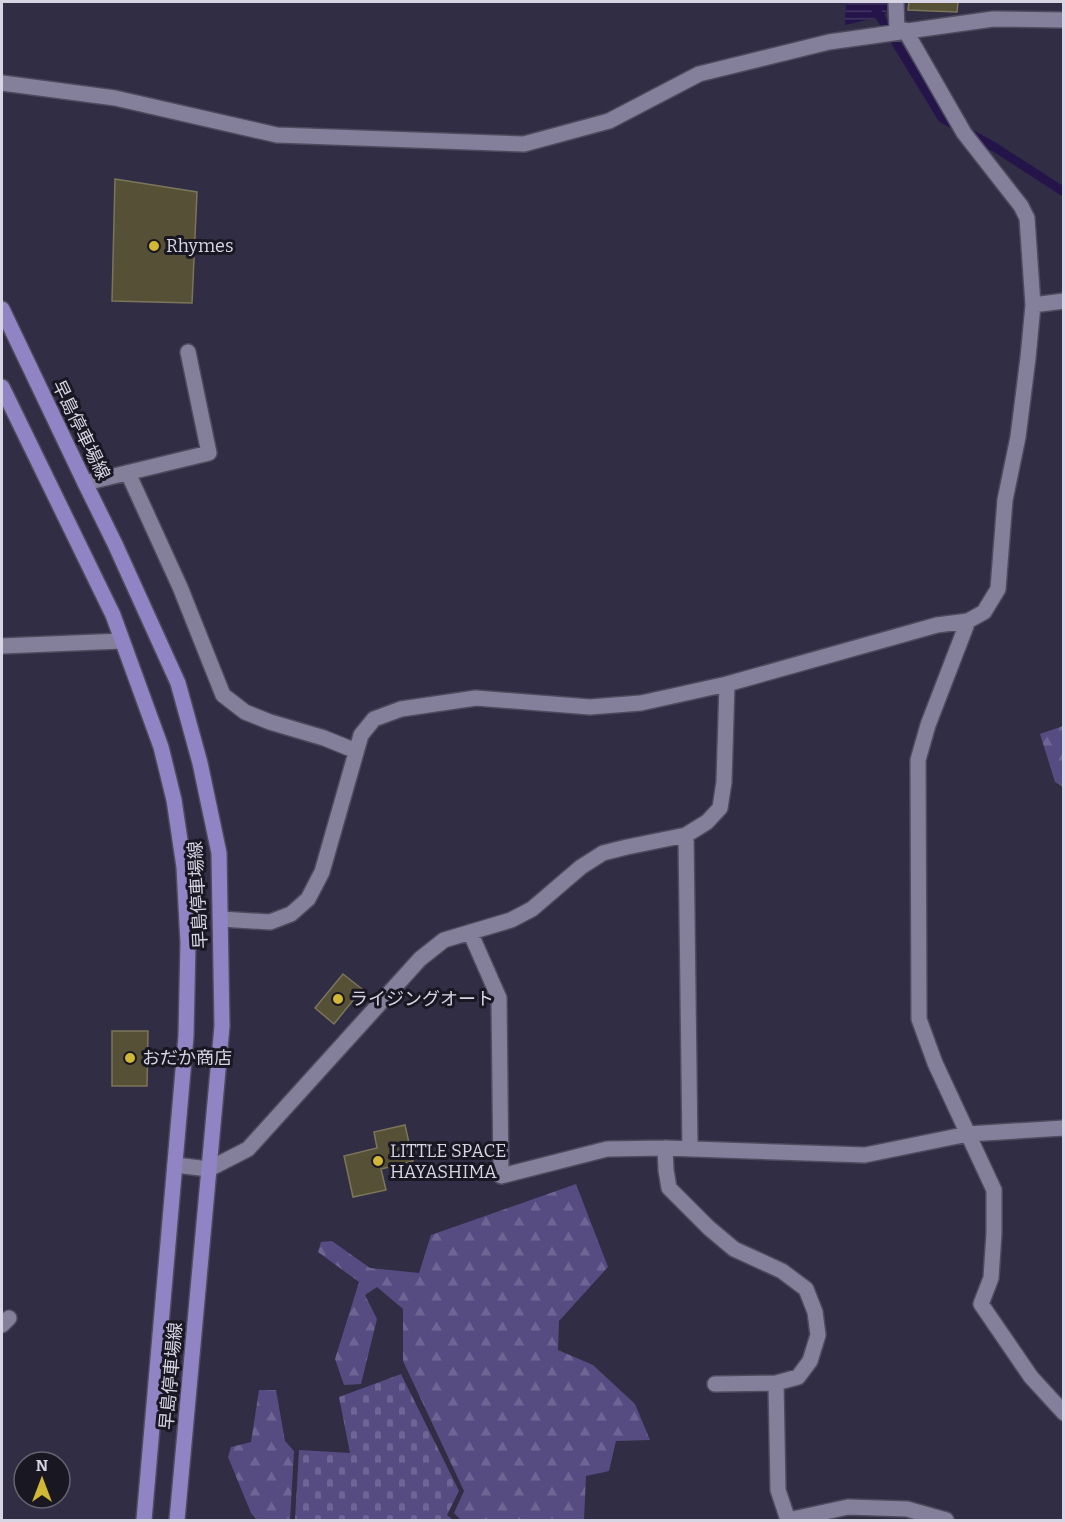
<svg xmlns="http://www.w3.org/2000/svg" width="1065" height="1522" font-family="Bitter,'Noto Sans JP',serif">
	<defs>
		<pattern id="forest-firs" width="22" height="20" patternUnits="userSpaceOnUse" patternTransform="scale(1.5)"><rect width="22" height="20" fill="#574c82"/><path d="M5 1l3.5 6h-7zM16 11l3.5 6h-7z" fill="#6e6594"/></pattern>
		<pattern id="cemetery-stones" width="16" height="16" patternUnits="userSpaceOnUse" patternTransform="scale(1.5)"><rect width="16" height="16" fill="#574c82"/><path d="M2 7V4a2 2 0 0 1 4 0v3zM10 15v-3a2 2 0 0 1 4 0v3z" fill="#6e6594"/></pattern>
		<pattern id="water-rules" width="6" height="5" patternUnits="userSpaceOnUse" patternTransform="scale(1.5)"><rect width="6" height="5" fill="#241449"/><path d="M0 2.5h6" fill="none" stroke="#433563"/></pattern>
	</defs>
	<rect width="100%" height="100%" fill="#312d44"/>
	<path fill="url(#forest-firs)" d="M1063,726H1064L1063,787L1055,782L1040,734Z
		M576,1184L608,1267L559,1321L558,1350L593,1365L635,1404L650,1440L616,1441L609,1471L586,1476L584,1520H461L454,1513L464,1491L403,1361V1309L377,1287L365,1295L377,1319L361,1384L344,1385L335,1359L359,1282L318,1252L321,1242L332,1241L370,1268L419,1273L431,1235Z
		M259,1390H276L285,1441L294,1451L290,1520H257L251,1513L228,1457L231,1447L251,1442Z"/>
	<path fill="url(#cemetery-stones)" d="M401,1374L459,1491L447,1515L453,1520H295L299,1450L350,1453L339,1397Z"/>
	<path fill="url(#water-rules)" d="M846,2H887V11L884,16L845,25Z"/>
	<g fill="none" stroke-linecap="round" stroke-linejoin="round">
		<path stroke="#241449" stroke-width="9" d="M876,10L942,118L996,148L1064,192"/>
	</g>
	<path fill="#565036" stroke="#7b755a" stroke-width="1.5" d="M909,2H958L957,12L908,10Z
		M115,179L197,192L192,303L112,301Z
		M343,974L362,989L334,1024L315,1008Z
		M112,1031H148L147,1086H112Z
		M405,1125L413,1161L381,1169L386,1190L353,1197L344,1156L377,1148L374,1132Z"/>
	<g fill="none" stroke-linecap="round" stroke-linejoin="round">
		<defs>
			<path id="minor" d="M896,2L897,32
				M2,83L115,98L277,135L524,144L609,121L699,74L829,42L993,19L1064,20
				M1033,305L1064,301
				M128,473L180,587L223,695L245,712L270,722L324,738L356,751
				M85,483L209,453L188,352
				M968,621L928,725L918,760L919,1019L935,1063L994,1190V1233L991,1278L981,1304L1031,1377L1064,1413
				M2,646L122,641
				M686,835L690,1149
				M221,919L270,922L291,914L308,899L322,872L361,735L374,719L401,709L476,698L590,707L641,703L727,684L937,625L968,621L984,612L998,589L1005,500L1018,437L1028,358L1033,305L1027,218L1021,206L964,133L905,30
				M470,932L499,998L501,1176L607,1149L665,1148L865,1155L968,1134L1064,1128
				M665,1148L666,1170L669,1188L709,1228L734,1249L782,1271L806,1289L815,1312L818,1335L810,1361L798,1377L776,1383L778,1490L788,1520
				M175,1165L209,1169L248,1149L420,959L444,940L511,920L532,909L581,867L603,853L627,847L686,835L707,822L720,808L724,782L727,684
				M2,1325L9,1318
				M715,1384L776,1383
				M788,1520L848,1507L907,1509L946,1520"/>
			<path id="major" d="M2,309L85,483L115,544L178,683L200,763L219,853L222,1026L177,1520
				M2,387L113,615L161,747L174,800L184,867L188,943L186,1036L144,1520"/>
		</defs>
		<use href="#minor" stroke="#4e4b5e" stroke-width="18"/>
		<use href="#major" stroke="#4e4b5e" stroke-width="18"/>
		<use href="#minor" stroke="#847f9b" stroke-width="15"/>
		<use href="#major" stroke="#9184c4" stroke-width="15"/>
	</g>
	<g fill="#d0b736" stroke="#191722" stroke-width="2">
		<circle cx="154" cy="246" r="6"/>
		<circle cx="338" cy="999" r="6"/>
		<circle cx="130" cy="1058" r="6"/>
		<circle cx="378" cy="1161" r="6"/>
	</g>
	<g text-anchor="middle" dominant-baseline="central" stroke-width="6" stroke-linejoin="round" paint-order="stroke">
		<g font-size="18" fill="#d7d5e4" stroke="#191722" text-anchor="start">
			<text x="166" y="246">Rhymes</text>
			<text x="350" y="999">ライジングオート</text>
			<text x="142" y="1058">おだか商店</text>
			<text x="390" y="1151">LITTLE SPACE<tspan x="390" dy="21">HAYASHIMA</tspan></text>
		</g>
		<g font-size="18" fill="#d7d5e4" stroke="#191722">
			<text transform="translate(81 430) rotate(64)">早島停車場線</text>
			<text transform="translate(198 895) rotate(-93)">早島停車場線</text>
			<text transform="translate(171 1376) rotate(-85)">早島停車場線</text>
		</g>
	</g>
	<rect width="1065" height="1522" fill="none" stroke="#d7d5e4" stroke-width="6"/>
	<g transform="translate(42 1480)"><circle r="28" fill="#191722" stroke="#656370" stroke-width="1.5"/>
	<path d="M0-4.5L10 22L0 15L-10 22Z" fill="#d0b736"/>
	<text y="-9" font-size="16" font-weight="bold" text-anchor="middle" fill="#d7d5e4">N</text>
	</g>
</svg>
